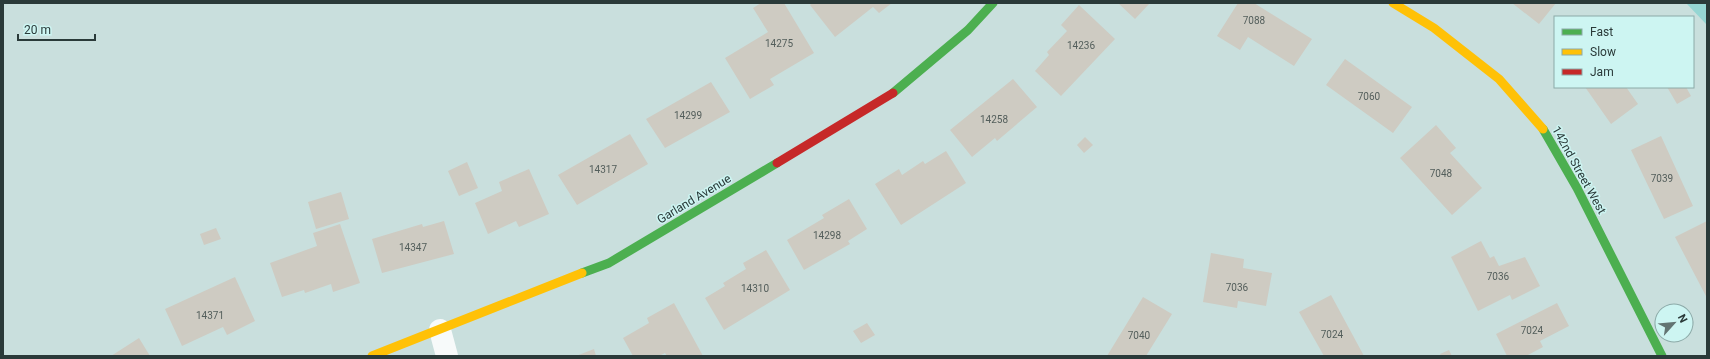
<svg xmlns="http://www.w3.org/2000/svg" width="1710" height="359" font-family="Roboto,sans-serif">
	<rect width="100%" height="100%" fill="#c9dfdd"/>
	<path fill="#95d6d3" d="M1686,3H1707V25Z"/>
	<path fill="#cecbc2" d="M761,3H784L814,53L770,79L774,85L750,99L725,58L768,32L753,8Z
		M812,3H892L879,13L873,7L835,37L810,5Z
		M1118,3H1150L1135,19Z
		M1238,3H1254L1312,39L1294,66L1248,37L1240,50L1217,36Z
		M1512,3H1556L1539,24Z
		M1079,5L1115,39L1061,96L1035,71L1049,55L1047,52L1067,31L1061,25Z
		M1345,59L1412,107L1393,133L1326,85Z
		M1013,79L1037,107L997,141L995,138L972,157L950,130Z
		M711,82L730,112L665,148L646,119Z
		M1585,87H1626L1638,104L1611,124Z
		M1667,87H1686L1691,96L1677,104Z
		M1436,125L1456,148L1450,153L1482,188L1452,215L1400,158Z
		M630,134L648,164L577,205L558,175Z
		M1661,136L1693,206L1664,219L1631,150Z
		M1085,137L1093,145L1084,153L1077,145Z
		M946,151L966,183L901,225L875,184L899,169L902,175L923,161L925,164Z
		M467,162L478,188L459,196L448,171Z
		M529,169L549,214L519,227L516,221L488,234L475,203L502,191L499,182Z
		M341,192L349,219L316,229L308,202Z
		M849,199L867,229L848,241L850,244L804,270L787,240L824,218L822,215Z
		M444,221L454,254L382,273L372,239L422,224L423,227Z
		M1707,221V298L1675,237Z
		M340,224L360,283L333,292L331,284L305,293L304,290L282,297L270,263L317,246L313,233Z
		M216,228L221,239L204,245L200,234Z
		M1481,241L1490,258L1494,256L1499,266L1525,257L1540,286L1512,300L1510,295L1478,311L1451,257Z
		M766,250L790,290L724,330L705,298L725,286L723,283L746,269L743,263Z
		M1211,253L1244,259L1243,268L1272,273L1266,306L1238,301L1237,308L1203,302Z
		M235,277L255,321L227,335L223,327L182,346L165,309Z
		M1331,295L1364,356H1324L1299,312Z
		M1143,297L1172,314L1146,356H1107Z
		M674,303L703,356H667L665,353L659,356H633L623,338L649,323L647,318Z
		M1557,303L1569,326L1540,341L1543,347L1526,356H1507L1496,334Z
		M867,323L875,335L861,343L853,331Z
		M139,338L150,356H111Z
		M594,349L596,356H576Z
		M1449,350L1452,356H1441L1440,354Z"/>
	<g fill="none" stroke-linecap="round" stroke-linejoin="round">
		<path stroke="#f7fafa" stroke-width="22" d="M440,330L447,356"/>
		<path stroke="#4caf50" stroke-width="9" d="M893,93L968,30L993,3
			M1543,129L1577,188L1662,356
			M582,273L609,263L777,163"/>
		<path stroke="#ffc107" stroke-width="9" d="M1393,3L1434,28L1499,79L1543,129
			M372,356L582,273"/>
		<path stroke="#c62828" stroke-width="9" d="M777,163L893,93"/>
	</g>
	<g text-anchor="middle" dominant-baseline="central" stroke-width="3" stroke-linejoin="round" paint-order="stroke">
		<g font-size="10" fill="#535e5b">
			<text x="1254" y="20">7088</text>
			<text x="779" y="43">14275</text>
			<text x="1081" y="45">14236</text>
			<text x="1369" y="96">7060</text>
			<text x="688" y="115">14299</text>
			<text x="994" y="119">14258</text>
			<text x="603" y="169">14317</text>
			<text x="1441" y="173">7048</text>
			<text x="1662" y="178">7039</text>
			<text x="827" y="235">14298</text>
			<text x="413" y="247">14347</text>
			<text x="1498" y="276">7036</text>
			<text x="1237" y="287">7036</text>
			<text x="755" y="288">14310</text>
			<text x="210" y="315">14371</text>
			<text x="1532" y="330">7024</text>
			<text x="1332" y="334">7024</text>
			<text x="1139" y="335">7040</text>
		</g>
		<g font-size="12" fill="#2a3a39" stroke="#cdf5f2">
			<text transform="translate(1579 170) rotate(61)">142nd Street West</text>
			<text transform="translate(694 199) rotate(-31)">Garland Avenue</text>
		</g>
	</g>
	<rect width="1710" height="359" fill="none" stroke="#2a3a39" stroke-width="8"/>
	<rect x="1554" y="16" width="140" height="72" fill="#cdf5f2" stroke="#8caaa8"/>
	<rect x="1562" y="29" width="20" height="6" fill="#4caf50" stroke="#8caaa8"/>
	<text x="1590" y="36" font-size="12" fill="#2a3a39">Fast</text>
	<rect x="1562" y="49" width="20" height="6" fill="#ffc107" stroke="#8caaa8"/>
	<text x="1590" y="56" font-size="12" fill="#2a3a39">Slow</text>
	<rect x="1562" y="69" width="20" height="6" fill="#c62828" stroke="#8caaa8"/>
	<text x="1590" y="76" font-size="12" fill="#2a3a39">Jam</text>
	<g transform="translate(1674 323) rotate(63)"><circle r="19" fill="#cdf5f2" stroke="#8caaa8"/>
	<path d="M0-3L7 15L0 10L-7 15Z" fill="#627472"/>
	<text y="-6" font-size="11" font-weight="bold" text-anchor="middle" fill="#2a3a39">N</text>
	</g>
	<path d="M18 34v6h77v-6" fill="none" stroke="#2a3a39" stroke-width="2"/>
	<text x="24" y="34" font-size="12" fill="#2a3a39" stroke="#cdf5f2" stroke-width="3" paint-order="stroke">20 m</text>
</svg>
